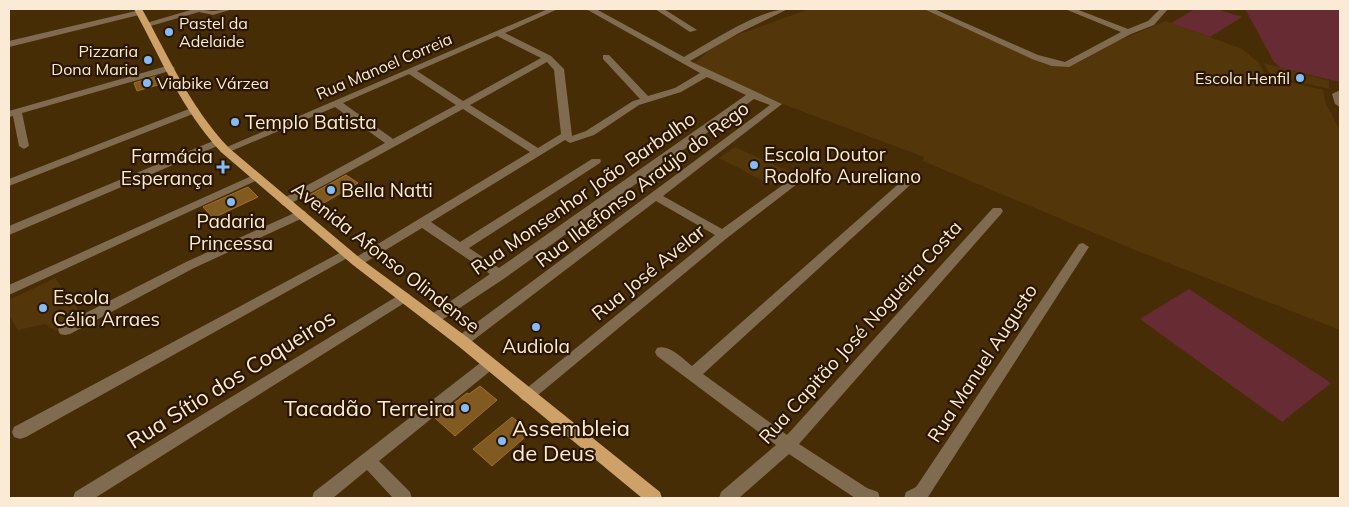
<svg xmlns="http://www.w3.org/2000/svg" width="1349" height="507" font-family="Mulish,sans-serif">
	<rect width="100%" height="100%" fill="#472d05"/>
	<path fill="#53370a" d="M809,9H930L1058,66L1166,21L1242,49L1259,63L1266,76L1323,90L1326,104L1340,130V330L1135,250L923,161L924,157L761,96L695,63L718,42Z
		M1264,63L1329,81V89L1270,75Z
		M735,147L790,172L771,185L719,158Z
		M55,278L83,316L55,331L45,324L18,330L9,315V300Z"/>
	<path fill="#672b34" d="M1195,9H1217L1242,17L1210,37L1171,23Z
		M1245,9H1340V82L1281,68L1274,62Z
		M1189,289L1331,383L1282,422L1140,319Z"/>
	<path fill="#815a22" stroke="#a16f27" d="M157,76L161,84L137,91L134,83Z
		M346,175L358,183L317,207L304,198Z
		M248,187L258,197L213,218L203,207Z
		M480,386L497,400L455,436L435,418L467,393L469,394Z
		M512,417L531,432L492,466L473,449Z"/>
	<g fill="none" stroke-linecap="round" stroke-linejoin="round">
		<path fill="#816b50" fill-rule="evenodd" d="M194,9L213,11L233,9L213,15L199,12L147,27L143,24Z
			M548,9H558L505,33L551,56L564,69L572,136L586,131L633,101L640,99L603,59V55H609L648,96L675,88L700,73L586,9H596L684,57C709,43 760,9 788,9L739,33L690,61L782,104L663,196L722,229L791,179H799L801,181L727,238L532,400L527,402L522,400L519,396L522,392L715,235L656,201L467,345L462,346L457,345L455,341L457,337L770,105L754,99L505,278L434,325L429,324L427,320L429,316L490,274L422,228L361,265H353L351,262L353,259L530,152L463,109L286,206L282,205L280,202L282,199L385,143L335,107L229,152H221L220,150ZM497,36L541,58L463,101L417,71ZM547,62L554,70L561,134L538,148L470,105ZM409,74L456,105L393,139L343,103ZM707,77L746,95L499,268L469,248L600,163L601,161L600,159H592L460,242L431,222L565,140L570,143L594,135L639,105L681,92Z
			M655,9H664L697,30L690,32Z
			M924,9H934L1038,55L1065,62L1121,32L1065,9H1076L1128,29L1148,21L1160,9H1168L1154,25L1131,34L1069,67L1052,66L1032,59Z
			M140,10L144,12L143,14L9,47V41Z
			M170,65L175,68L173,70L22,113L29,146L24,149L19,146L13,116L9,117V111Z
			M1340,90V107L1335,104L1332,94Z
			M194,107L198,108V112L9,186V179Z
			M218,139L223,142L222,144L9,235V226Z
			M916,171L922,174L920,176L703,374L787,435L993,208H1001L1003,211L1001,214L799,444L867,488L878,492L880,498H855L789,454L739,498H719L721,492L776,445L657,356L655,352L657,348C669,344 683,359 692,366L912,172Z
			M256,174L262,177L260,179L9,295V285Z
			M301,210L305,211L307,214L305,217L194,268L70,334L65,335L60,334L58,330L60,326L186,262Z
			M1083,243L1089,247L1087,250L928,497L904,498L906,492L916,487L1079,244Z
			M347,249L353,253L351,256L26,437L20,439L14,437L12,432L14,427Z
			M404,292L409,294L411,297L409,300L95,498H73L75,492Z
			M489,358L494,360L496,364L494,368L379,461L410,492L412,498H393L367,470L333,498H312L314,492L484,360Z"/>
		<path fill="#cea168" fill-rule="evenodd" d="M134,9H142C169,57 190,107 229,148L361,259L467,337L660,492L662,498H642L457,345L353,265L221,152C182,110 161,59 134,9Z"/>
	</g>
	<g fill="#85bbfb" stroke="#2a1600" stroke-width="2">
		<circle cx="169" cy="32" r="5"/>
		<circle cx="148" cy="60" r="5"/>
		<circle cx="1300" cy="78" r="5"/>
		<circle cx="147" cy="83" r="5"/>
		<circle cx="235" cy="122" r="5"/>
		<circle cx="754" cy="165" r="5"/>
		<path d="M220.5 159.5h5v5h5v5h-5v5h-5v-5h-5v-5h5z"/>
		<circle cx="331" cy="190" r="5"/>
		<circle cx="231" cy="202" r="5"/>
		<circle cx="43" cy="308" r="5"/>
		<circle cx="536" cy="327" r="5"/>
		<circle cx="465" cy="408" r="5"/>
		<circle cx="502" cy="441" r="5"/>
	</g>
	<g text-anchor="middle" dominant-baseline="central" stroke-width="4.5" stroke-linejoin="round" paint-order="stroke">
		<g font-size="16" fill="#fbead6" stroke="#2a1600" text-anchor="start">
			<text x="179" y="23">Pastel da<tspan x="179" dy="18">Adelaide</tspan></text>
			<text x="138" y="51" text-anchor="end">Pizzaria<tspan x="138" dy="18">Dona Maria</tspan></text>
			<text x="1290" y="78" text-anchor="end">Escola Henfil</text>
			<text x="157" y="83">Viabike Várzea</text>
		</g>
		<g font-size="16" fill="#fbead6" stroke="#2a1600">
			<text transform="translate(384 66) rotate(-23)">Rua Manoel Correia</text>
		</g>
		<g font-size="19" fill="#fbead6" stroke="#2a1600" text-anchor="start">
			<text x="245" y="122">Templo Batista</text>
			<text x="764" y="154">Escola Doutor<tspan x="764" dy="22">Rodolfo Aureliano</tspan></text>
			<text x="213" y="156" text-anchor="end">Farmácia<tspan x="213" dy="22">Esperança</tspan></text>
			<text x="341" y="190">Bella Natti</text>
			<text x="231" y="221" text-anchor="middle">Padaria<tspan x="231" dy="22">Princessa</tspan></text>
			<text x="53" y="297">Escola<tspan x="53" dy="22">Célia Arraes</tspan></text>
			<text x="536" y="346" text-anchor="middle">Audiola</text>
		</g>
		<g font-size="19" fill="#fbead6" stroke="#2a1600">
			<text transform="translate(642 184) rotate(-37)">Rua Ildefonso Araújo do Rego</text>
			<text transform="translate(583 193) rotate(-35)">Rua Monsenhor João Barbalho</text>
			<text transform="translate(386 257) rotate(38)">Avenida Afonso Olindense</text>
			<text transform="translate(648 272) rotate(-39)">Rua José Avelar</text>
			<text transform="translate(860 332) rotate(-48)">Rua Capitão José Nogueira Costa</text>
			<text transform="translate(982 363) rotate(-57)">Rua Manuel Augusto</text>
		</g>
		<g font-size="22" fill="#fbead6" stroke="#2a1600">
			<text transform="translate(231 379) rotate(-32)">Rua Sítio dos Coqueiros</text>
		</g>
		<g font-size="22" fill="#fbead6" stroke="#2a1600" text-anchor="end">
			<text x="455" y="408">Tacadão Terreira</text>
			<text x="512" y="428" text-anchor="start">Assembleia<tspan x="512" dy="25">de Deus</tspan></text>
		</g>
	</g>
	<rect width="1349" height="507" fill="none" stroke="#fbead6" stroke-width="20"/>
</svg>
